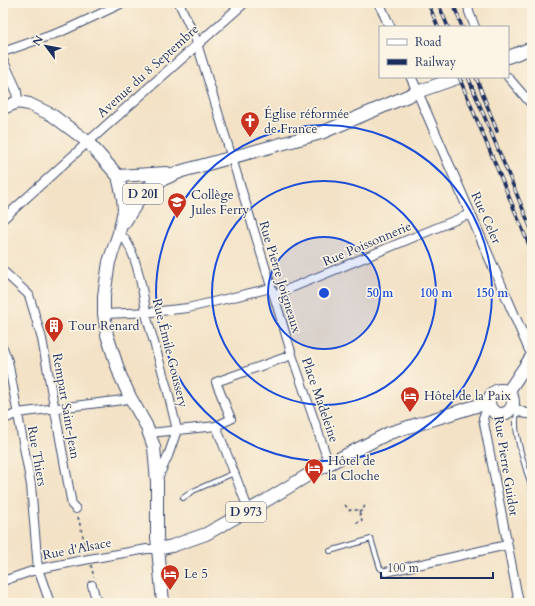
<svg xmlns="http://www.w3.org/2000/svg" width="535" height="606" font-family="Cardo,serif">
	<rect width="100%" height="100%" fill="#fcf5e5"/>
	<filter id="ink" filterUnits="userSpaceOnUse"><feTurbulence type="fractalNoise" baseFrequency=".025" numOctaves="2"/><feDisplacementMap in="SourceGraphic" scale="8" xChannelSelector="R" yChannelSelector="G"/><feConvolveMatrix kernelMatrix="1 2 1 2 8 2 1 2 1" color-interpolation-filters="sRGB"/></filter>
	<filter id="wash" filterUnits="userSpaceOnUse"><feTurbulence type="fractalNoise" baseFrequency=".012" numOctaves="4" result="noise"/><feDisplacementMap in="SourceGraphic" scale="16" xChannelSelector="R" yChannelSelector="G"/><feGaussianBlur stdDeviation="0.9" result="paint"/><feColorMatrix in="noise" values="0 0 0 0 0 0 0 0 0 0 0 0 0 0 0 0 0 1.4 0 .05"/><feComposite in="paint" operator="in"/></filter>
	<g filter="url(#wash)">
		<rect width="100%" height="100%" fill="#f3e2c6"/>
	</g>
	<g filter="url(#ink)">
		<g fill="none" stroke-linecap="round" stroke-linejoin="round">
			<defs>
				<path id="service" d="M518,411C510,427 527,471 532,490
					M183,498L193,491L234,473
					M330,551L371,539L380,568L386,572"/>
				<path id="minor" d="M179,3L195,37L292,355L329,464
					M468,3L469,12L475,27
					M3,52L63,31L123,3
					M508,77L532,105
					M3,219L88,142
					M119,233C136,245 144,297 147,318L167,388L177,430L168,456L158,478
					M3,271L29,295L42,339L72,505L76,509
					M274,295L470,214
					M104,314L152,312L188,308L271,288
					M3,348L8,361L31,485L38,569L50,603
					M489,404L483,418L519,603
					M3,420L17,413L123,400L130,397
					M216,426L249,511
					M150,433L216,426L231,419L216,382L292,355
					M386,572L507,545
					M3,581L38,569L89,559L147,549H158
					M92,585L97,603"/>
				<path id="tertiary" d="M379,3L390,27
					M3,61L16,89L18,102
					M411,77L529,349L532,353
					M88,142L244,3
					M512,407L524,413L532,414"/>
				<path id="primary" d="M508,57L532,48
					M3,108L18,102L29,104L52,115L88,142L118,176L123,198L124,210L119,233L109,262L104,296V314L107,335L120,375L130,397L146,425L154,447L157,482V537L163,603
					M118,176L167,173
					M124,223L140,198L152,184L159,181L182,171L321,133L417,92L457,78
					M489 402a12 12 0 1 1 24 0a12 12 0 1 1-24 0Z
					M508,392L532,356
					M158,549L172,546L206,534L267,500L313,472L389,433L476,406L489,404"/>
			</defs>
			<use href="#service" stroke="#3b4a6e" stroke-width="6"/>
			<use href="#minor" stroke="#3b4a6e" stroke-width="10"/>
			<use href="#tertiary" stroke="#3b4a6e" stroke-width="11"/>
			<use href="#primary" stroke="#3b4a6e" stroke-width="14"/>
			<path stroke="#3b4a6e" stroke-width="1.5" stroke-dasharray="3 3" stroke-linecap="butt" d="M345,505L349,510H357L359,512L362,521L354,524
				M359,512L363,510L365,505
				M78,517L87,552
				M91,565L94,577"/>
			<use href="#service" stroke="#fff" stroke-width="4"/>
			<use href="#minor" stroke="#fff" stroke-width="8"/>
			<use href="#tertiary" stroke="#fff" stroke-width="9"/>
			<use href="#primary" stroke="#fff" stroke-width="12"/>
			<defs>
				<path id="rail" d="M428,3L438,27
					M438,3L448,27
					M453,3L462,27
					M459,77L532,252
					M468,77L532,231
					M476,77L497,131"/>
			</defs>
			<use href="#rail" stroke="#1b2f5e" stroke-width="3.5"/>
			<use href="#rail" stroke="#fcf5e5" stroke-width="2" stroke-dasharray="6" stroke-linecap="butt"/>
		</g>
	</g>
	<circle cx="324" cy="293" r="56" fill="#1d4ed8" fill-opacity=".12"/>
	<g fill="none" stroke="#1d4ed8" stroke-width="2">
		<circle cx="324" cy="293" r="56"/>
		<circle cx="324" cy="293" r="112"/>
		<circle cx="324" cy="293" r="168"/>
	</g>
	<defs>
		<symbol id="church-pin" viewBox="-11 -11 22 30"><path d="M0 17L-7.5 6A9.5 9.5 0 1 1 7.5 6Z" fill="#c8321e" stroke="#fcf5e5"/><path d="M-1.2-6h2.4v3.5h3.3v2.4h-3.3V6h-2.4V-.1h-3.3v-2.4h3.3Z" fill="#fff"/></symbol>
		<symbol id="school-pin" viewBox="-11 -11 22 30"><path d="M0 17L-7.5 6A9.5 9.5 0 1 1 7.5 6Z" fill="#c8321e" stroke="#fcf5e5"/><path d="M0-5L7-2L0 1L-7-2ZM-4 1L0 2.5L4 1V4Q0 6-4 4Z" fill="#fff"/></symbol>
		<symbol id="building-pin" viewBox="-11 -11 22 30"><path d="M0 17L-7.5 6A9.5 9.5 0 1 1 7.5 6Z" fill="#c8321e" stroke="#fcf5e5"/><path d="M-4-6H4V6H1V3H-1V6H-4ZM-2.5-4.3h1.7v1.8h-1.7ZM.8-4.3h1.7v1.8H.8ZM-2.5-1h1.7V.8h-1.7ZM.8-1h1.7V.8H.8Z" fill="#fff"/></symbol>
		<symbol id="hotel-pin" viewBox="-11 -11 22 30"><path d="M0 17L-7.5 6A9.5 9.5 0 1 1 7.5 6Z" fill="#c8321e" stroke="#fcf5e5"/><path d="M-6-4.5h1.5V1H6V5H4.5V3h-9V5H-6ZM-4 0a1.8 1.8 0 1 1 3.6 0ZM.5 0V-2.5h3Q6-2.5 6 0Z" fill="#fff"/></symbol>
	</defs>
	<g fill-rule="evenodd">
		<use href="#church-pin" x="239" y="110" width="22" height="30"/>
		<use href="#school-pin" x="166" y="191" width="22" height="30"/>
		<use href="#building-pin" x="43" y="315" width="22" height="30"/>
		<use href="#hotel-pin" x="399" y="385" width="22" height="30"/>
		<use href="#hotel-pin" x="303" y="457" width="22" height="30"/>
		<use href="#hotel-pin" x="159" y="563" width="22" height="30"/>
	</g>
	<g text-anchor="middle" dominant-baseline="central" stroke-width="3" stroke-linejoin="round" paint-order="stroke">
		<g fill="#fcf5e5" stroke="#5e6a86" stroke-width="1">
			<rect x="123" y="184" width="40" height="20" rx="3"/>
			<rect x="226" y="502" width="40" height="20" rx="3"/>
		</g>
		<g font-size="12" font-weight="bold" fill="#1b2f5e">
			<text x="143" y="194">D 20I</text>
			<text x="246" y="512">D 973</text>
		</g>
		<g font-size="13" fill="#1b2f5e" stroke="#fcf5e5">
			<text transform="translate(148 71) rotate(-42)">Avenue du 8 Septembre</text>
			<text transform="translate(486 218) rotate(66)">Rue Celer</text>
			<text transform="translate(367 244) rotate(-23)">Rue Poissonnerie</text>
			<text transform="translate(280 277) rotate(73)">Rue Pierre Joigneaux</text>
			<text transform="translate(170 353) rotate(76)">Rue Émile Goussery</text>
			<text transform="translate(320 400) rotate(71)">Place Madeleine</text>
			<text transform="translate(66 406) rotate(80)">Rempart Saint-Jean</text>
			<text transform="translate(37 456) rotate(80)">Rue Thiers</text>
			<text transform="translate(506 466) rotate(81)">Rue Pierre Guidot</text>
			<text transform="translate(77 549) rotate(-11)">Rue d'Alsace</text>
		</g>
		<g font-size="13" fill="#1b2f5e" stroke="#fcf5e5" text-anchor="start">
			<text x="264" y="114">Église réformée<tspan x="264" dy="15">de France</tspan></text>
			<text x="191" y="195">Collège<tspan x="191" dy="15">Jules Ferry</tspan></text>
			<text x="68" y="326">Tour Renard</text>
			<text x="424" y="396">Hôtel de la Paix</text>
			<text x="328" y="461">Hôtel de<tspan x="328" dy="15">la Cloche</tspan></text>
			<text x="184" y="574">Le 5</text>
		</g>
	</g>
	<circle cx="324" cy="293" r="6" fill="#1d4ed8" stroke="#fcf5e5" stroke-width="2"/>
	<g font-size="12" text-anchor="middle" font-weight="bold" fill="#1d4ed8" stroke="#fcf5e5" stroke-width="3" stroke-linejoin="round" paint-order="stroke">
		<text x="380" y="297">50 m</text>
		<text x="436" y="297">100 m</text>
		<text x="492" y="297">150 m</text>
	</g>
	<rect width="535" height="606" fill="none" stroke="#fcf5e5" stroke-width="16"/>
	<rect x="379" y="26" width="130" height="52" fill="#fcf5e5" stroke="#a2a6af"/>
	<rect x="387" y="39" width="20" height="6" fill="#ffffff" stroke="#a2a6af"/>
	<text x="415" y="46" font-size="12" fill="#1b2f5e">Road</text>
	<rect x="387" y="59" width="20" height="6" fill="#1b2f5e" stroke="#a2a6af"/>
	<text x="415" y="66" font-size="12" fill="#1b2f5e">Railway</text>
	<g transform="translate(46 46) rotate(302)" stroke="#fcf5e5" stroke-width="3" paint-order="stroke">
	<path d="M0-3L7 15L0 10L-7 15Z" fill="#1b2f5e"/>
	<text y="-6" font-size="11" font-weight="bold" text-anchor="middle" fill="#1b2f5e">N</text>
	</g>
	<path d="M381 572v6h112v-6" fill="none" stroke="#1b2f5e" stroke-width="2"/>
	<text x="387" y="572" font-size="12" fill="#1b2f5e" stroke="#fcf5e5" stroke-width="3" paint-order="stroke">100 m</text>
</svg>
